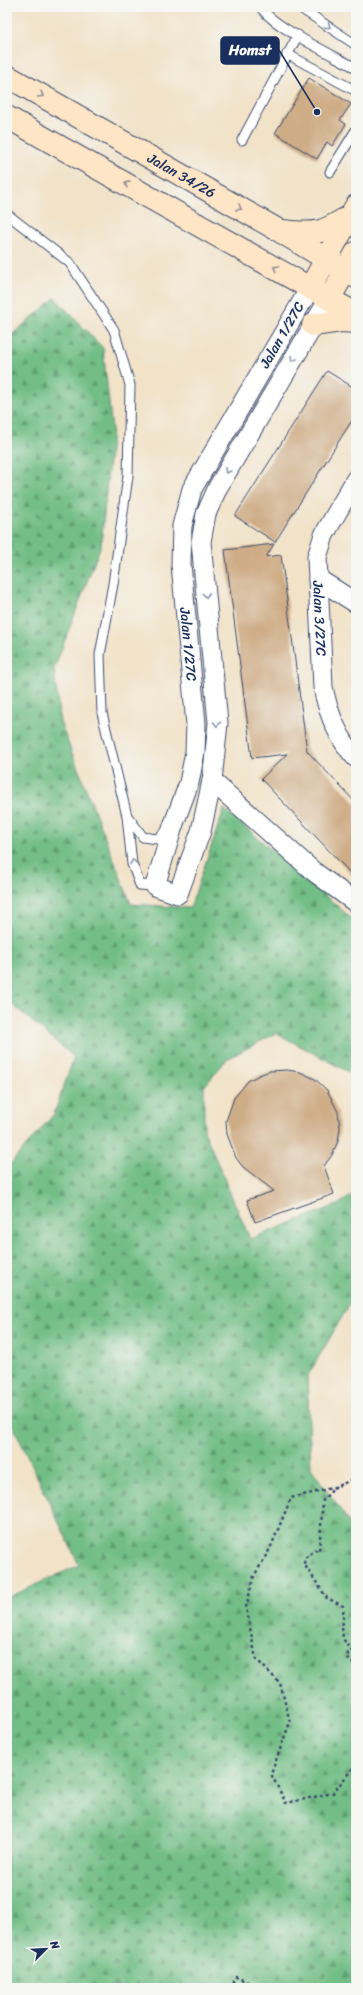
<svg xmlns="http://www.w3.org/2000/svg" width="363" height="1995" font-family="Sriracha,sans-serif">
	<defs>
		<pattern id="forest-firs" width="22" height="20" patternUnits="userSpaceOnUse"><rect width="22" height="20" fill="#72be86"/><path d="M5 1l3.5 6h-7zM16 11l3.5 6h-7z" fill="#5d9b71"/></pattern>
	</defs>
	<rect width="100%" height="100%" fill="#f6f6f2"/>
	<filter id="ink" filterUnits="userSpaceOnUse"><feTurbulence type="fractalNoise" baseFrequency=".025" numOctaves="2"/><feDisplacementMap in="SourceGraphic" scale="8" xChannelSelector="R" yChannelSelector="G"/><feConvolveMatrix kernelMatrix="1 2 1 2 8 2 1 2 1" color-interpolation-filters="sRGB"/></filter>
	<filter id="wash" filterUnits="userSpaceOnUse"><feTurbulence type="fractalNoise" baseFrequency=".012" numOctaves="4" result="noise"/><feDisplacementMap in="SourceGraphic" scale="16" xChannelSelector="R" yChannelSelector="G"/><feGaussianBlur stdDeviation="0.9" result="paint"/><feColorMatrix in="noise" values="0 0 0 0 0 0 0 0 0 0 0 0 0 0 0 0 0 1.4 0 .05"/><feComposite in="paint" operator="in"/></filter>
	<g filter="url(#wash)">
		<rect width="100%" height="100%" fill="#f1e2c8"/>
		<path fill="url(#forest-firs)" stroke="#467672" d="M55,298L103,348L112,430L101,545L54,669L60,722L131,904L190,908L224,809L356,922V1076L276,1033L227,1059L204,1087V1131L250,1239L337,1205L356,1193V1298L349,1305L307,1377L311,1468L356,1532V1988H7V1598L79,1565L7,1413V1168L54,1114L74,1057L7,1000V339Z"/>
		<g id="blocks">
			<path fill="#ceac85" d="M309,78L351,104L340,120L346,124L332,146L327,142L317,159L275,133Z
				M327,371L356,389V414L275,542L235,516Z
				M274,544L266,557L281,555L307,751L356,803V879L261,779L287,754L252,758L225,550Z
				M287,1070L300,1072L315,1079L327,1090L338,1112L340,1128L338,1141L332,1155L324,1166L334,1194L255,1222L247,1200L274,1191L243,1167L236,1158L227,1134L226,1121L234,1098L248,1081L259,1075L270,1071Z"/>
		</g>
	</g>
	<g filter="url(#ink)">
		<use href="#blocks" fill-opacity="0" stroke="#3b4a6e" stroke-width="1"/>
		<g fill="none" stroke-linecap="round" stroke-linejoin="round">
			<defs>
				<path id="lane" d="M261,7C271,26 335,56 356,68
					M299,7L356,45
					M287,54L356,91
					M242,140L298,35
					M330,172L356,130
					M7,214L70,263L114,330L130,385L128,476L113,584L100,655L102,713L127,816L132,864L140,885L155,886
					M128,817L143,837L157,839L169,829"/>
				<g id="street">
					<path id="s1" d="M310,288L192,489L182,526L181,564L196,724L195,752L189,783L173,826L155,886L178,894L201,831L212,781L218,723L201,542L206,514L218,487L329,299"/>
					<path id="s2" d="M356,479L324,535L317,557L323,687C328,713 338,738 356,758"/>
					<path d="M318,579L356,603"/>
					<path d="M212,781L313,871L356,903"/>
				</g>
				<g id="secondary">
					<path id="s3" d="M7,76L278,230L356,277"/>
					<path d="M7,117L356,314"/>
					<path d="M283,231C318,235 321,233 350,216"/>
					<path d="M310,288L356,206"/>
					<path d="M329,299L356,253"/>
					<path d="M313,325L341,321L356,322"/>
				</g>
			</defs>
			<use href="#lane" stroke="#3b4a6e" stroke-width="11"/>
			<use href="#street" stroke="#3b4a6e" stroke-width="21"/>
			<use href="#secondary" stroke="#3b4a6e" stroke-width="24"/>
			<path stroke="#3b4a6e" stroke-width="2.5" stroke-dasharray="3 3" stroke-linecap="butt" d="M356,1475C345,1488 308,1493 291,1498L270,1549L254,1576L246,1607L256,1659L280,1683L290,1722L271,1774L286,1803L333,1793L356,1764
				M336,1486L323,1500L319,1551L315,1550L305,1558L304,1564L327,1598L343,1606C345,1625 336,1635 352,1651L348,1653L347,1658L356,1666
				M229,1988L236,1977L254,1985V1988"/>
			<use href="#lane" stroke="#fff" stroke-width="9"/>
			<use href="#street" stroke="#fff" stroke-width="19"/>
			<use href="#secondary" stroke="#fee5c5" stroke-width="22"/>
		</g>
		<defs><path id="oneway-chevron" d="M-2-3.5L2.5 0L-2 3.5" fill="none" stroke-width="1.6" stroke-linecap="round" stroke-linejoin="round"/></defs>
		<g stroke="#8d97ae">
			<use href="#oneway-chevron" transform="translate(328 26) rotate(34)"/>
			<use href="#oneway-chevron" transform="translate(293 359) rotate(121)"/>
			<use href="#oneway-chevron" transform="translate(227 471) rotate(121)"/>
			<use href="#oneway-chevron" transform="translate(206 595) rotate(85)"/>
			<use href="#oneway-chevron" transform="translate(217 724) rotate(91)"/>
			<use href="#oneway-chevron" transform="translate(133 862) rotate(-101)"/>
		</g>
		<g stroke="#8c8a92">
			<use href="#oneway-chevron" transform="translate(41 95) rotate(30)"/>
			<use href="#oneway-chevron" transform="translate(127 184) rotate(-151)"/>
			<use href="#oneway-chevron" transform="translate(239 208) rotate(30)"/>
			<use href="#oneway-chevron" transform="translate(276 268) rotate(-150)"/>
		</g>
	</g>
	<g text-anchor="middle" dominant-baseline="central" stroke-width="3" stroke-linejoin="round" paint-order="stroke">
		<g font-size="14" fill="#1b2f5e" stroke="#f6f6f2">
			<text stroke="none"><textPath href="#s3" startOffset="201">Jalan 34/26</textPath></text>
			<text transform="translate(282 335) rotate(-60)">Jalan 1/27C</text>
			<text stroke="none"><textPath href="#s2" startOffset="149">Jalan 3/27C</textPath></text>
			<text stroke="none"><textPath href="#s1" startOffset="390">Jalan 1/27C</textPath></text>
		</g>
	</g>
	<path fill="none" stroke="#1b2f5e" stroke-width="1.5" d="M317 112L279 50"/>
	<circle fill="#1b2f5e" stroke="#f6f6f2" stroke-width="1.5" cx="317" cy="112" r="4"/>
	<rect fill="#1b2f5e" stroke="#1b2f5e" stroke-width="1.5" x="221" y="37" width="58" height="27" rx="4"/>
	<g font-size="15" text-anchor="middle" font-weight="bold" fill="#fff">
		<text x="250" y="55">Homst</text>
	</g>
	<rect width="363" height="1995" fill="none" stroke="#f6f6f2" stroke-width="24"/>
	<g transform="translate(46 1949) rotate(66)" stroke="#f6f6f2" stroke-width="3" paint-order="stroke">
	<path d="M0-3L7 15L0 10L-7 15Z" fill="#1b2f5e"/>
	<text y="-6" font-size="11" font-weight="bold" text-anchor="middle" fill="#1b2f5e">N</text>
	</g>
</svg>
